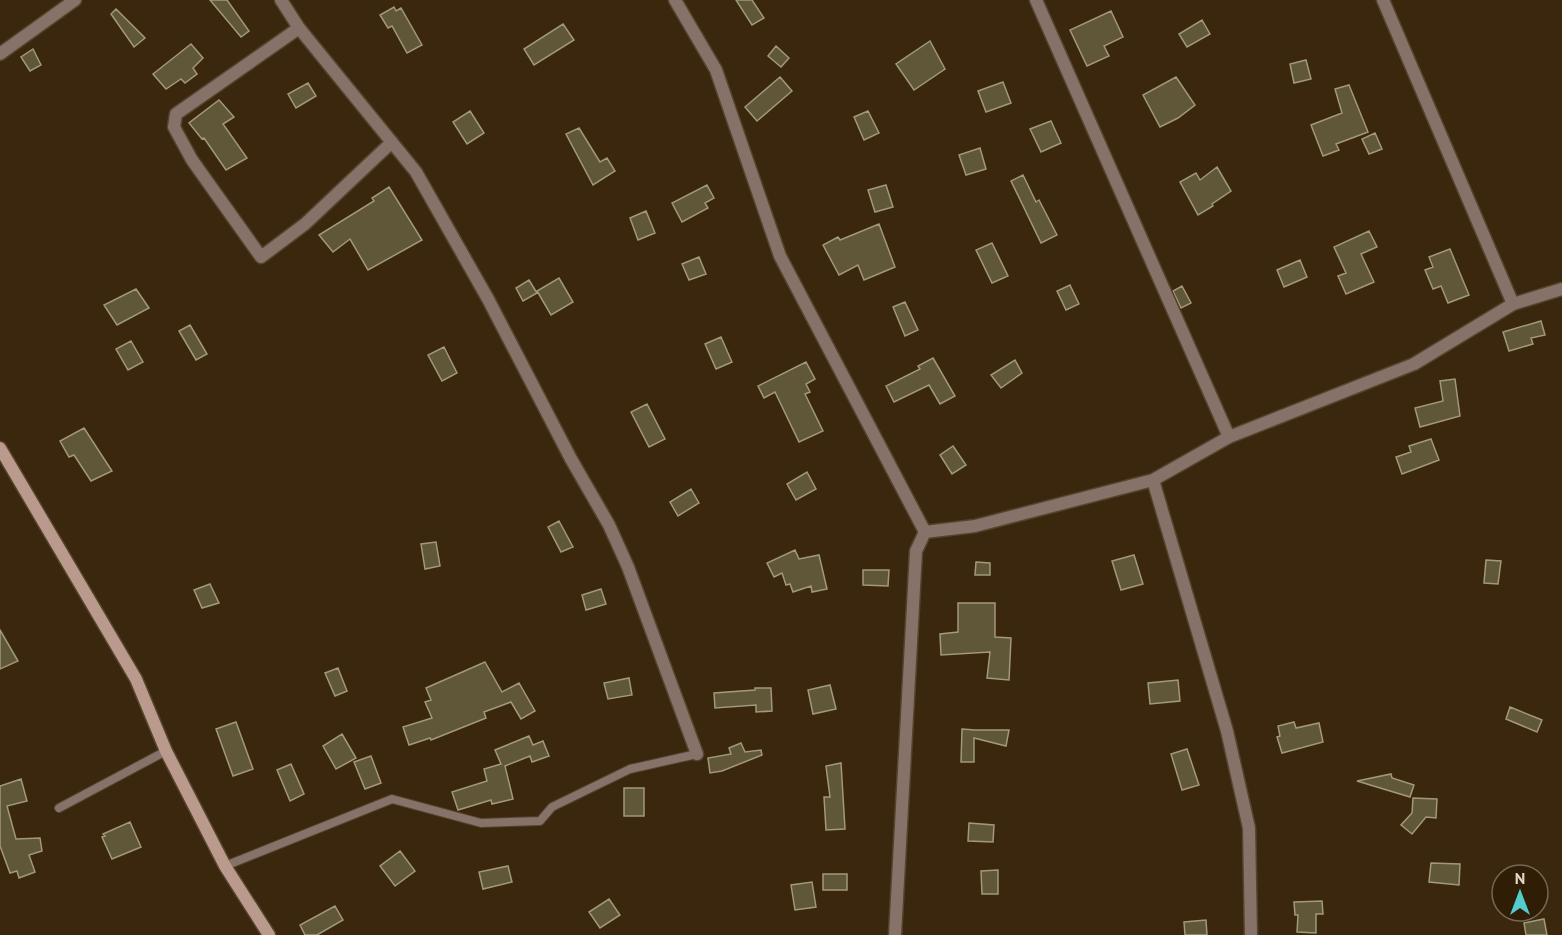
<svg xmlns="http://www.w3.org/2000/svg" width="1562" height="935" font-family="'PT Sans',sans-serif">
	<rect width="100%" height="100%" fill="#3a270e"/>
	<path fill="#5f5738" stroke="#a19978" stroke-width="1.5" d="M210,0H227L249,31L241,37Z
		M736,0H752L764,18L752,25Z
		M394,7L396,11L401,8L422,45L407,53L392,26L388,28L380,15Z
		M116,9L145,38L134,47L111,14Z
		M1111,11L1123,37L1104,46L1109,56L1087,66L1070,30Z
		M1202,20L1210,34L1187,47L1179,34Z
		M563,24L574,40L534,65L524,49Z
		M930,41L945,69L914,90L896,64Z
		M191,44L203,58L193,68L197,74L185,83L181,79L166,89L153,74Z
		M776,46L789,58L781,67L768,56Z
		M33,49L41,65L30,71L21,57Z
		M1306,60L1311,79L1294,83L1290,64Z
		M780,77L792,91L757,121L745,107Z
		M1176,77L1195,105L1178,118L1160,127L1143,95Z
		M1003,82L1011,103L986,112L978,91Z
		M308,83L316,96L296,108L288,94Z
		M1349,85L1368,132L1336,144L1339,150L1323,156L1311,125L1342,113L1335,89Z
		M219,100L234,117L223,124L247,158L226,170L204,138L202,139L189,123Z
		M470,111L484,133L467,144L453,122Z
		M868,111L879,133L864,140L854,117Z
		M1051,121L1061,143L1041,152L1030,129Z
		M579,128L600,162L607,158L615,171L593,185L566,134Z
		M1375,133L1382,149L1369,154L1362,139Z
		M980,148L986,169L966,175L959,155Z
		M1217,167L1231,191L1212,204L1213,206L1198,215L1180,182L1196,173L1200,180Z
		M1023,175L1036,202L1039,200L1057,235L1041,243L1011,181Z
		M707,185L714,198L705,203L708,208L682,222L672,203Z
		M886,185L893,207L875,212L868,190Z
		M389,187L422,240L368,270L350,239L333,252L319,235L374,201L372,198Z
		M646,211L655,233L638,240L630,218Z
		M879,224L895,267L864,280L858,265L839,275L823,245L838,237L840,240Z
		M1369,231L1377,247L1361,254L1374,282L1346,294L1338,276L1346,273L1334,247Z
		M992,243L1008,276L992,283L976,250Z
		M1450,249L1469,295L1448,303L1441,286L1433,289L1425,270L1433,267L1429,257Z
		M699,257L706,274L689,280L682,264Z
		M1300,260L1307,277L1284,287L1277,270Z
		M559,278L573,302L551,315L537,291Z
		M529,280L537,293L523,301L516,288Z
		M1070,285L1079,304L1066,310L1057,291Z
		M1182,286L1191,303L1181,308L1173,291Z
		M136,289L149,308L117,325L104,305Z
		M905,302L918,330L905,336L893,307Z
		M1541,321L1545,335L1531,338L1533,344L1509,351L1503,332Z
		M190,325L207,354L196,360L179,331Z
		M721,337L732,362L716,369L705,344Z
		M131,341L143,362L128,370L116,349Z
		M444,347L457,373L442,381L428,355Z
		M933,358L955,396L940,404L929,385L894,402L886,386L920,369L918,366Z
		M1015,360L1022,373L1001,388L991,375Z
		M806,362L815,379L806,384L810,392L805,394L823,431L799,442L775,392L764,398L758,386Z
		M1455,379L1460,416L1420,427L1415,408L1443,401L1440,381Z
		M647,404L665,439L649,447L631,412Z
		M84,428L112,471L91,481L74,455L69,457L60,441Z
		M1431,439L1439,460L1402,474L1396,457L1411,452L1409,446Z
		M953,446L966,465L952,474L940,455Z
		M807,472L816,489L796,500L787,484Z
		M691,489L699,503L678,516L670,502Z
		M559,521L573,547L561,552L548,527Z
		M436,542L440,566L425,569L421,544Z
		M795,550L799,559L819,555L827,589L812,592L811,586L793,592L790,584L786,585L782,573L774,577L767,563Z
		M1134,555L1143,584L1121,590L1112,561Z
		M1486,560L1501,561L1498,584L1484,583Z
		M976,562L990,563V575H975Z
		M863,570H889L888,586L863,585Z
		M210,584L219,603L202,608L194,590Z
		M601,589L606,604L586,610L582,595Z
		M958,603H995V637L1011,638L1009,680L987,678L990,652L941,655L940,634L958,632Z
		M0,630L18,661L0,669Z
		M485,662L502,692L519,683L535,711L521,719L511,702L484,712L486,718L431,740L430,738L409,745L403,727L432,718L425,702L431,700L426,688Z
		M338,668L347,691L335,696L325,673Z
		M629,678L632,695L608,699L604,683Z
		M1178,680L1180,701L1150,704L1148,683Z
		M830,685L836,709L813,714L808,690Z
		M755,688H771L772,711L756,712V705L715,708L714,693L755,690Z
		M1510,707L1542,720L1537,732L1506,719Z
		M236,722L253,769L233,776L216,729Z
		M1294,722L1296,728L1319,723L1323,742L1282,753L1277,737L1280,736L1278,726Z
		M962,729L975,730H1009L1006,746L974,738V762H961Z
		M342,734L356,758L336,769L323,746Z
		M529,736L533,745L543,741L549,756L532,762L530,756L505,766L513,799L492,804L491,800L458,810L452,792L487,781L484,769L501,764L495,750Z
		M741,743L745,752L761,750L762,755L722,771L710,773L708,758L731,754L729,748Z
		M1187,749L1199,785L1182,790L1171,754Z
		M371,756L381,783L365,789L354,762Z
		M841,763L845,829L826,830L824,797H830L826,766Z
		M291,764L304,794L290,801L277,770Z
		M1391,774L1392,778L1414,785L1410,797L1357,781Z
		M21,779L27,801L7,806L16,839L40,838L42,851L29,855L35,872L19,878L17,871L10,873L0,846V786Z
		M624,788H644V816H624Z
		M1413,798L1437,799L1436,818L1426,817L1412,834L1401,825L1412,813Z
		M130,822L141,847L112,859L102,837L105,836L103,834Z
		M969,823L994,825L993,842L968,841Z
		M400,851L415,871L395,886L380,866Z
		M1431,863L1460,864L1459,885L1429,882Z
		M508,866L512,882L483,889L479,872Z
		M998,870V894H982L981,871Z
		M823,874H847V890H823Z
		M812,882L816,907L795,910L791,885Z
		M609,899L620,915L600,928L589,912Z
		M1322,901L1323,914H1316V933L1297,932L1298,915H1295L1294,902Z
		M335,906L343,920L317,935H305L300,925Z
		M1544,919L1547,935H1526L1524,923Z
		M1206,920L1207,935H1185L1184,922Z"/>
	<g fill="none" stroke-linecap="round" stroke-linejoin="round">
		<defs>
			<path id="lane" d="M59,808L166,751
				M225,866L392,799L481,823L540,821L552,807L630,769L697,754"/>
			<path id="street" d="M281,0L299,28L416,172L488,299L571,459L609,525L628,567L697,754
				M675,0L716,70L780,256L925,532L916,551L895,935
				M1036,0L1229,437
				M1383,0L1513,304
				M299,28L176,114L174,127L192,160L261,257L305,224L392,142
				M0,54L75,0
				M925,532L975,526L1153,480
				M1251,935L1249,828L1227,731L1153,480L1229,437L1414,364L1513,304L1562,289"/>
			<path id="secondary" d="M0,448L136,679L166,751L225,866L269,935"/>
		</defs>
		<use href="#lane" stroke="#55432c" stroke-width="10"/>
		<use href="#street" stroke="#55432c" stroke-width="15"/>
		<use href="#secondary" stroke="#55432c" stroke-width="15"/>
		<use href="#lane" stroke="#867269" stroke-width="8"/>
		<use href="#street" stroke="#867269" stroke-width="12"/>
		<use href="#secondary" stroke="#b99a8c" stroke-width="12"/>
	</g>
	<g transform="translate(1520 893)"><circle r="28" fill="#301d05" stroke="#776753" stroke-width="1.5"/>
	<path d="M0-4.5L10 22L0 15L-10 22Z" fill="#52cdcd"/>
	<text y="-9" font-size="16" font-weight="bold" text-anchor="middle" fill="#e2d6c8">N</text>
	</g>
</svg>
